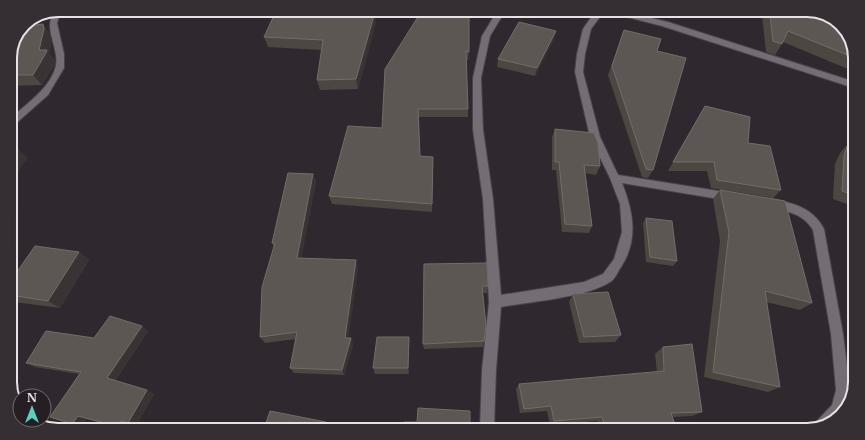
<svg xmlns="http://www.w3.org/2000/svg" width="865" height="440" font-family="'Libre Baskerville',serif">
	<rect width="100%" height="100%" fill="#2f292f"/>
	<g fill="none" stroke-linecap="round" stroke-linejoin="round">
		<defs>
			<path id="minor" d="M57,10H66L59,17L57,23L64,54V68L48,95L13,126L10,127V119C26,104 48,90 55,69C62,49 39,26 57,10Z
				M496,13H504L490,36L481,78L483,130L493,199L501,295L584,282L603,274L614,259L622,232L620,204L610,178L590,137L575,72L577,54L583,29L594,13L602,14L591,29L585,54L583,72L600,137L618,175L731,193L735,194L736,197L735,200L731,201L622,183C634,213 639,242 619,270C617,274 614,280 610,282C588,297 529,302 501,307L496,370L494,428H480L482,370L489,302L483,199L473,130V78L482,36Z
				M622,14H634L668,22L855,82L854,88L662,26L623,16Z
				M772,199C794,203 813,208 824,229L843,334L850,390L845,410L834,422L816,428L817,421L832,405L836,390L831,334L813,230C802,212 786,212 768,206L767,203L768,200Z"/>
		</defs>
		<use href="#minor" stroke="#494449" stroke-width="2"/>
		<use href="#minor" fill="#746d73" fill-rule="evenodd"/>
	</g>
	<path fill="#4d4641" d="M421,12L469,52L468,60H466L468,109V117H419L420,156L433,157L432,212L332,204L329,196L382,128Z
		M762,15H824L855,55V72L783,42L775,55L766,52Z
		M376,22L358,89L320,90L317,80L322,50L268,47L264,37Z
		M624,30L657,51L653,170L648,178L642,177L608,75Z
		M50,34L52,39L49,53L55,60V64L42,85L10,86V55Z
		M554,39L535,76L497,67L498,59Z
		M705,106L748,143L781,190L773,198L711,188L707,171H668Z
		M555,129L600,166L596,175L585,173L592,226L589,233L562,232L556,170H552V137Z
		M854,140L853,206L833,199L835,164L840,153L848,144L852,145Z
		M313,174L316,182L301,258L358,267L348,338H351L353,344L344,375L294,373L290,368L296,339L265,343L260,337L274,247L272,243Z
		M720,190L812,303L800,310L766,302L780,387L768,392L704,377L720,241L713,199Z
		M646,218L677,261L673,266L646,262L643,223Z
		M79,252L89,260L60,308L14,302L10,299V282Z
		M487,263L488,286L487,293H483L484,341L483,347L424,349L423,344Z
		M573,294L621,335L615,342L579,343L569,302Z
		M142,326L148,331L115,381L147,390L154,394L136,426L129,424L128,426L110,425L87,419L82,425H74L50,417L79,374L35,367L26,363L94,338Z
		M409,337V374H375L373,368Z
		M663,347L702,412L692,416L673,417L674,422L666,426L638,429H599L597,421L550,425L547,411L520,413L516,389L519,384L657,372L655,354Z"/>
	<path fill="#3a3333" d="M375,12L376,22L358,89L356,79Z
		M43,24L50,34L52,39L49,53L55,60V64L42,85L33,75L39,50Z
		M556,31L554,39L535,76L537,68Z
		M17,148L28,158L10,182V157Z
		M313,174L316,182L300,265L297,258Z
		M79,252L89,260L60,308L48,301Z
		M356,260L358,267L348,344L345,338Z
		M142,326L148,331L114,382L107,378Z
		M409,337V374L408,368Z
		M351,338L353,344L344,375L342,370Z
		M147,390L154,394L136,426L128,423Z
		M78,416L87,419L82,425H75L72,424Z
		M121,421L129,424L128,426H119Z
		M326,422L330,426L329,427H324Z"/>
	<path fill="#5d5753" stroke="#736d6a" d="M276,11L375,12L356,79L317,80L323,40L264,37Z
		M421,12L469,13V52L466,51L468,109H418L420,156L433,157L432,204L329,196L348,126L382,128L385,69Z
		M770,15H824L832,18L847,31L855,55V58L788,31L782,44L773,41Z
		M519,22L556,31L537,68L498,59Z
		M43,24L44,29L39,50H47L46,53L33,75H10V55L22,27Z
		M624,30L661,39L657,51L686,58L653,170L646,169L612,66Z
		M705,106L750,117L748,143L770,146L781,190L717,180L714,162H673Z
		M555,129L594,133L598,143L600,166L584,165L592,226L565,224L559,162H555Z
		M848,144L854,146L853,195L842,191L844,156Z
		M10,147L17,148L10,157Z
		M288,173L313,174L297,258L356,260L345,338H351L342,370L290,368L297,332L260,337L262,287L275,243H272Z
		M720,190L785,201L812,303L765,291L780,387L713,372L729,232Z
		M646,218L672,221L677,261L650,257Z
		M35,246L79,252L48,301L10,295V282Z
		M487,263L488,286H482L486,326L484,341L423,344L424,264Z
		M608,292L621,335L584,337L573,294Z
		M110,316L142,326L107,378L147,390L128,423L121,421L119,426L112,425L78,416L72,424L50,417L81,372L26,363L46,331L94,338Z
		M377,337H409L408,368H373Z
		M692,344L702,412L671,413L674,422L606,429L602,417L554,421L551,406L524,409L519,384L664,371L663,347Z
		M418,408L470,411V428L403,427L404,422H417Z
		M270,411L326,422L324,427L265,426Z"/>
	<path d="M0 0H865V440H0ZM58 17H807A41 41 0 0 1 848 58V382A41 41 0 0 1 807 423H58A41 41 0 0 1 17 382V58A41 41 0 0 1 58 17Z" fill="#352f34" fill-rule="evenodd"/>
	<path fill="none" stroke="#e7e3e6" stroke-width="2" d="M58 17H807A41 41 0 0 1 848 58V382A41 41 0 0 1 807 423H58A41 41 0 0 1 17 382V58A41 41 0 0 1 58 17Z"/>
	<g transform="translate(32 408)"><circle r="19" fill="#251f25" stroke="#736d72"/>
	<path d="M0-3L7 15L0 10L-7 15Z" fill="#5dceb9"/>
	<text y="-6" font-size="11" font-weight="bold" text-anchor="middle" fill="#e7e3e6">N</text>
	</g>
</svg>
